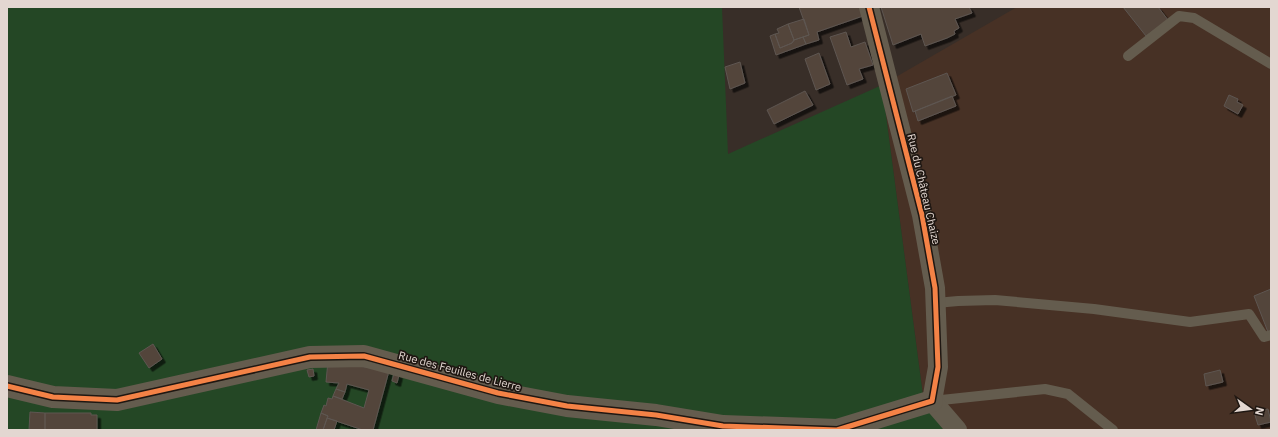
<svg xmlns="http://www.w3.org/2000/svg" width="1278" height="437" font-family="'IBM Plex Sans',sans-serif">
	<defs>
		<filter id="shadow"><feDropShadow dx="3.5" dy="3.5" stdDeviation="0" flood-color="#0009"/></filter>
	</defs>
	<rect width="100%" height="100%" fill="#382e28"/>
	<path fill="#473125" d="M1017,7H1271V430H957L924,403L882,85Z"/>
	<path fill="#244725" d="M7,7H722L728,154L882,85L924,403L957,430H7Z"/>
	<path fill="#52443b" stroke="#5e5651" filter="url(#shadow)" d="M799,7H860L863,16L817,32L819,40L806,44L803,37L809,35Z
		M881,7H969L972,13L955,19L959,28L954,31L955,34L947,38L925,46L921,34L893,45Z
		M1123,7H1158L1168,20L1146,36Z
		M804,19L809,35L794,40L788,24Z
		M788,24L794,40L792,43L780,48L775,34L779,33L777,29Z
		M846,32L851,47L865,42L873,65L859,69L863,79L847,85L830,37Z
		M775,34L780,48L792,43L794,40L803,37L806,44L776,55L770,36Z
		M819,53L830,84L816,90L805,59Z
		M740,62L745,83L730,89L725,67Z
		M947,73L956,95L913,112L906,89Z
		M805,91L813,105L774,124L767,110Z
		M1229,95L1238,99L1237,102L1243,105L1238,114L1224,106Z
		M952,96L956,106L918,121L915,111Z
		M1271,289V330L1268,332L1254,296Z
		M153,344L162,359L149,368L139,353Z
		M328,361L389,371L373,430H363L327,418L328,416L321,413L324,405L326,406L328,398L332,399L333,396L364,408L369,390L347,384L345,392L336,389L339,383L326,382Z
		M313,369L314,376L309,377L307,370Z
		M1220,370L1223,382L1206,386L1204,374Z
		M394,373L399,375L397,383L392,381Z
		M336,389L345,392L342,399L333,396Z
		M1268,409L1271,422L1258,425L1254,412Z
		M30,412L45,413V430H29Z
		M45,413H91V415H97V430H45Z
		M321,413L328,416L323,430H316Z
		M327,418L337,421L334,430H323Z"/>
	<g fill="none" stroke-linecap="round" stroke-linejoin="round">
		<path stroke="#645c4e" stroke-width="10" d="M1128,56L1179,16L1194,18L1271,64
			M936,303L958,301L995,300L1094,309L1190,322L1249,314L1264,337L1271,335
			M932,401L1045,389L1068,394L1113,430"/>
		<path stroke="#645c4e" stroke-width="20" d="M869,7L922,215L935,288L938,367L932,401L957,430"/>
		<path stroke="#645c4e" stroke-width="22" d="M7,386L53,397L117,400L310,357L364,356L498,393L567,406L656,415L723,426L837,430L932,401"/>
		<defs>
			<path id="cycleway" d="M7,386L53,397L117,400L310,357L364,356L498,393L567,406L656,415L723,426L837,430L932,401L938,367L935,288L922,215L869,7"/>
		</defs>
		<use href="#cycleway" stroke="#1f1712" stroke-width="8"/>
		<use href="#cycleway" stroke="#f48246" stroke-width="5"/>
	</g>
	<g text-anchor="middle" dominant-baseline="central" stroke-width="3.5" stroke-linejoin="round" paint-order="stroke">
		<g font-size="11" fill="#e3d7d1" stroke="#1f1712">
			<text transform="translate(924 189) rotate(77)">Rue du Château Chaize</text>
			<text transform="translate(460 371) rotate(15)">Rue des Feuilles de Lierre</text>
		</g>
	</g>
	<rect width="1278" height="437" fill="none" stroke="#e3d7d1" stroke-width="16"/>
	<g transform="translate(1250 409) rotate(104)" stroke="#1f1712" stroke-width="3" paint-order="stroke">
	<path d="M0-3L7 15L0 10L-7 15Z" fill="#e3d7d1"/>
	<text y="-6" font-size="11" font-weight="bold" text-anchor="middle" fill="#e3d7d1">N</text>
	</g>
</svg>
